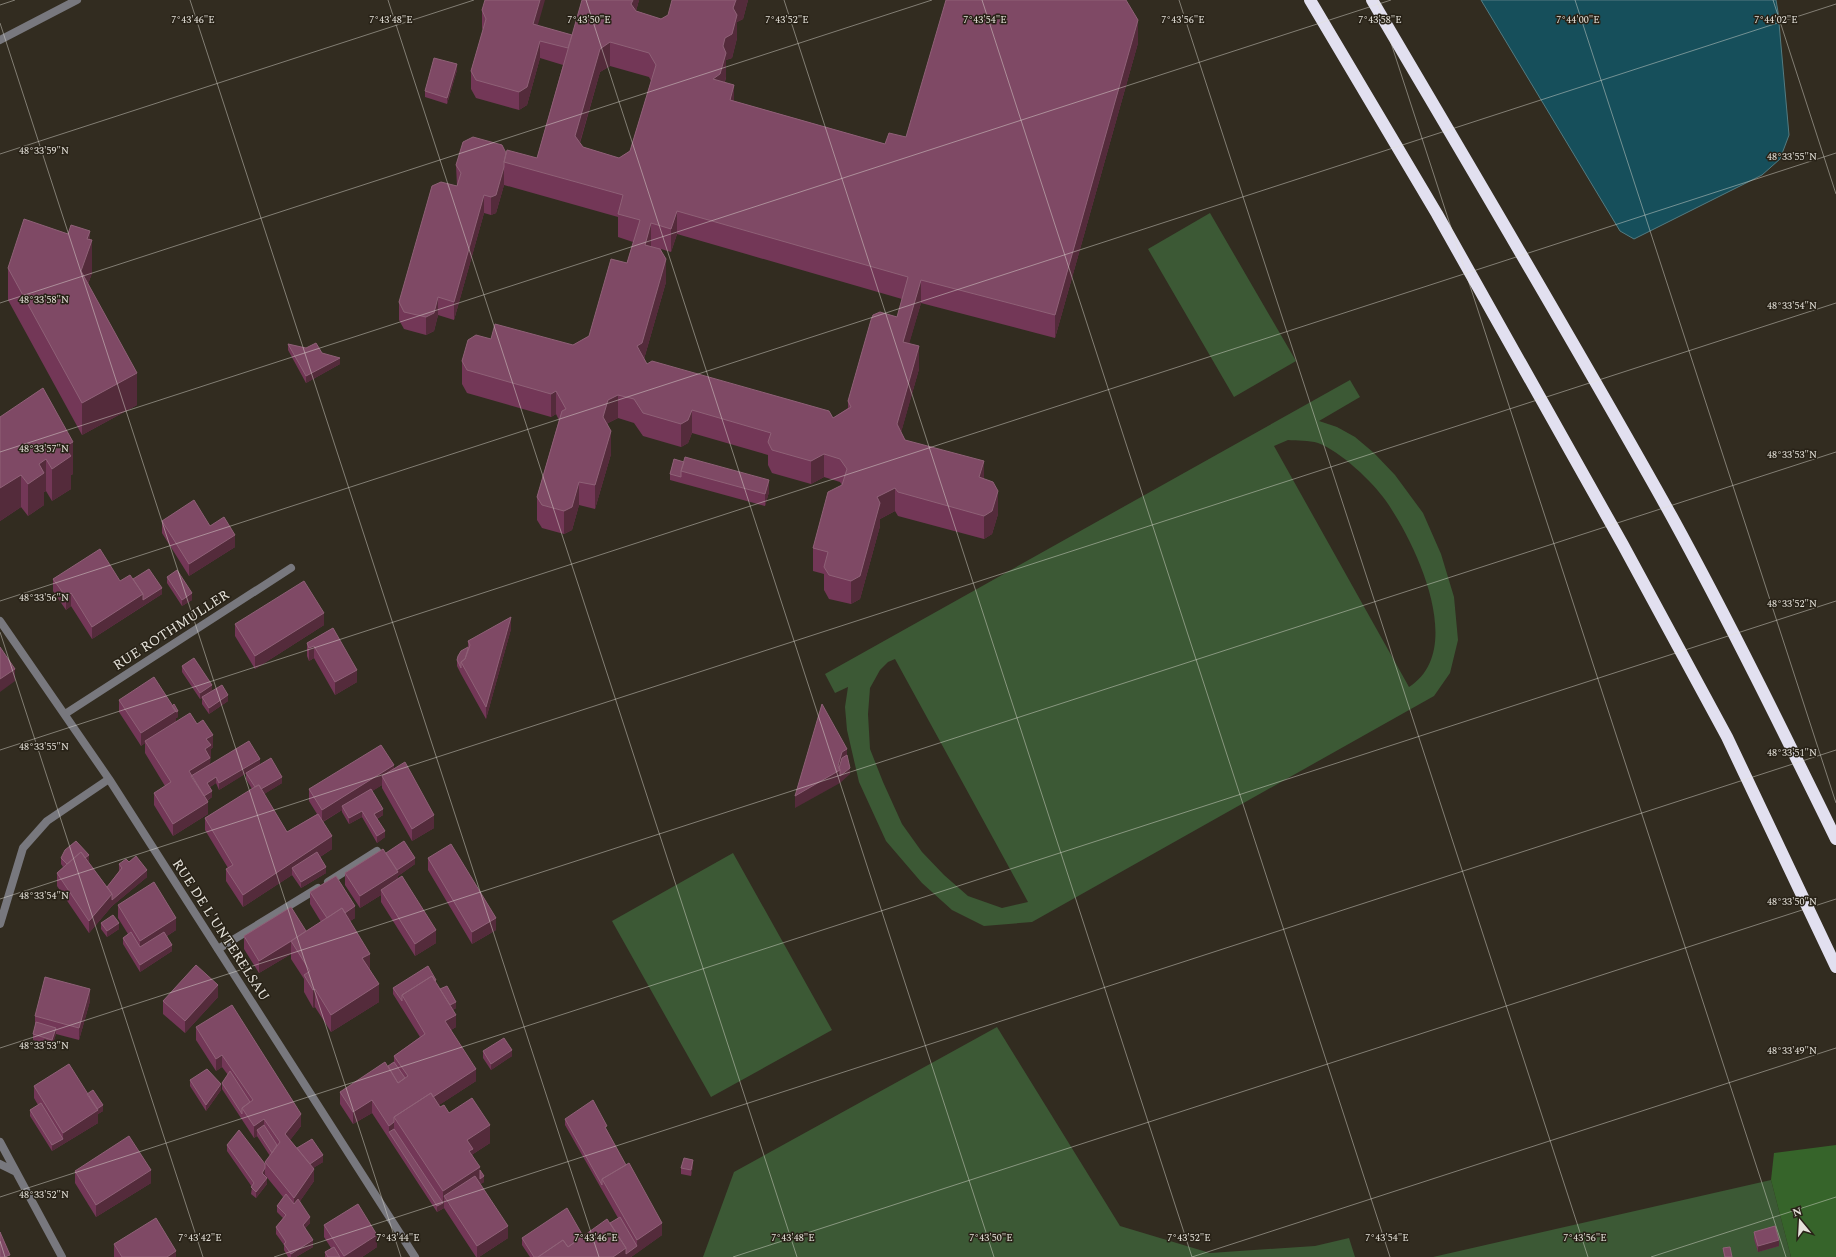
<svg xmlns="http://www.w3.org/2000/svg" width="1836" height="1257" font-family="Spectral,serif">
	<rect width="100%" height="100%" fill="#322c20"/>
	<path fill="#3c5935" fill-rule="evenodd" d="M1210,213L1296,361L1234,397L1148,249Z
		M1350,380L1360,397L1319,421L1337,427L1355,437L1374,453L1395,475L1423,513L1441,554L1454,597L1458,640L1450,673L1434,696L1032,922L984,926L952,910L922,883L886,841L859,782L847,730L845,707L848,687L835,693L825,674ZM1288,440C1297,441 1309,440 1318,443C1340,451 1373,482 1386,501C1416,544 1467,650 1409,687L1274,446ZM895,659L1028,902L1002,908L968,896L944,875L922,852L902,824L883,782L870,749L868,714L870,688L880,670L888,662Z
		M733,853L832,1030L711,1097L612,921Z
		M997,1027L1120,1226L1210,1253L1315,1246L1349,1238L1355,1257H703L734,1172Z
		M1771,1180L1791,1257H1433Z"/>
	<path fill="#36642a" d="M1836,1145V1257H1791L1771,1180L1774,1153Z"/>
	<path fill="#164f5b" stroke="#547b81" d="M1481,0H1776L1778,12L1789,135L1780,159L1762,175L1634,239L1620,231Z"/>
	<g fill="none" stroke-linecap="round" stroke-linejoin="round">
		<path stroke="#78787e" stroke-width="8" d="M328,882L377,851
			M218,949L318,888"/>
		<path stroke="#78787e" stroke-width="8" d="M0,40L77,0
			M0,621L109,779L415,1257
			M65,714L291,568
			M0,924L23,848L47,821L109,779
			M0,1142L62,1257
			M0,1164L16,1172"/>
		<path stroke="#e2e0f0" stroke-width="12" d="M1310,0L1437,214L1623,545L1727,737L1836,967
			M1372,0C1473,172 1575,343 1672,517C1730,623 1783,731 1836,839"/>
	</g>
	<path fill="#733757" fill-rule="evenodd" d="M639,0L636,11L661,19L748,0L743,19L737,22V38L732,58L726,60V77L725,82L734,101L885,144L906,137L1138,43L1055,338L921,303L909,343L919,369L901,432L905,440L984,479L998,514L992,534L984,539L898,516L895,511L880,519V526L860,599L851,604L829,599L824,590V574L813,571V548L842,485L840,482L824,477L811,484L772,473L768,465V455L692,433L688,443L681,447L643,436L634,423L618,418L608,423V425L611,454L595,509L579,505L572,530L564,534L542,528L537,520V497L559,420L556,414L551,417L467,393L462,384V361L491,339L573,345L589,336L627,263L633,242L618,237V217L504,185L496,213L491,215L484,213L454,320L438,315L434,331L426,335L404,329L399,320V302L457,186L456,165L506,153L537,158L563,65L540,58L527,105L519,110L476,98L471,89V71L483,30L482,28V10L572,35ZM610,66L649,77L651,81L630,151L619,158L583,147L580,143L600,72ZM677,234L902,299L897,317L848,401V408L833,418L647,364L644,359L666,282L661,249L671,252Z
		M457,70L447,104L425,97V91Z
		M90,240L92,273L88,284L137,405L82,435L8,300V268Z
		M288,344L322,353L340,364L306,383L288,350Z
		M0,417L73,474L71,475V489L52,501L46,491L44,492V505L28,516L21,507L0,521Z
		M674,459L769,492L765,506L670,480V474Z
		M162,521L210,526L235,547L189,576L162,533Z
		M167,577L192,600L182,606L167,583Z
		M53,579L120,581L133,579L162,594L92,639L71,606L66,610L53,591Z
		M235,624L324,625L255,669L235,636Z
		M333,628L357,682L335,695L314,658L309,661L307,656V643Z
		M511,629L486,719L461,674L457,666V660L468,647V641Z
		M182,666L212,691L228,701L209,714L202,704V698L200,699L182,672Z
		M119,700L178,717L176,718V722L197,724L213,747L211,749L210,764H260L282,783L264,794L287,832L317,814L309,801V789L394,768L434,828L412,841L382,788V785L372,791L383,815L377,819L385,837L377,843L362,817L349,824L342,812V810L323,822L332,849L320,857L326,873L301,888L292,875L243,907L226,881V869L228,868L205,830V818L252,789L246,779V773L219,790L216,783L210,787L212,797L207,801L208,814L173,836L154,805V793L165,786L145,753V743L141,746L119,712Z
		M386,853L415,864L398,876V879L436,943L415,956L381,902V895L360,908L345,885V873Z
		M61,858L89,861L88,862L107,887L119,871V864L129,862L147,877L112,906L89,933L57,886V873L63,867L61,864Z
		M428,858L496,930L472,944L428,870Z
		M310,892L355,918L350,921L370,970L379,1002L331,1032L315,1007L313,1008L304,992V979L291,959V954L259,973L244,949V936L306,931L321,922L310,904Z
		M118,905L176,930L167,936L172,951L140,972L123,944V938L128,934L118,918Z
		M101,923L119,929L107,937L101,929Z
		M436,983L440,989L456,1008L453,1010L456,1027L451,1030L476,1081L439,1105L440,1107L449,1113L490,1143L473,1154V1157L480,1170L484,1182L480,1184L508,1238L479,1257H476L444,1208L437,1212L372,1113L353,1124L340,1104V1092L388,1066L394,1062V1056L420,1037L393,994V988Z
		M218,997L185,1033L163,1014V1001Z
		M90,1001L79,1040L56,1034L52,1046L33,1040V1034L35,1027V1016Z
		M196,1027L301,1126L290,1140L297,1148L323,1162L313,1168L314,1181L300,1201L310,1223L305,1228L313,1247L296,1257H288L284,1250V1245L276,1234V1227L283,1218L277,1212V1206L283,1197L265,1175H264L267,1184L256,1198L251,1194L252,1187L227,1151V1145L265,1164V1162L270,1156L257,1136L254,1138L222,1089V1083L228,1075L222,1067L216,1071L196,1040Z
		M483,1051L512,1056L491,1070L483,1058Z
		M190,1080L221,1090L206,1111L190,1086Z
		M34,1086L87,1094L103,1111L98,1114V1123L52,1151L30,1116V1110L38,1105L34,1098Z
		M565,1119L607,1130L662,1235L631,1257H530L522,1245V1238L583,1236L610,1223L618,1218L565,1125Z
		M693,1166L691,1176L681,1174V1168Z
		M75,1171L151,1183L96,1217L75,1183Z
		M324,1225L377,1247L362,1257H325V1252L331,1248L324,1237Z
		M1754,1232L1779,1246L1758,1252L1754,1239Z
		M114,1244L176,1257H114Z
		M1723,1248L1732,1257H1724Z"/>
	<path fill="#542b3b" d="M540,0H545L533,42V24Z
		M633,0H639L631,28V4Z
		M736,0H748L743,19L737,22V38L732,58L726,60V77L720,97L713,79Z
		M1138,20V43L1055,338V315Z
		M540,41V58L527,105L519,110V92Z
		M610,42V66L600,72L575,159V136L600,49Z
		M457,64V70L447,104V98Z
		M734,85V108L730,100Z
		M504,167V185L496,213L491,215V197Z
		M484,195V213L454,320V302Z
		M677,211V234L671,252V229Z
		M651,223V247L645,245Z
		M90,231V247L92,240V273L81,303V271L87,239Z
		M666,259V282L642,366L637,346Z
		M921,280V303L903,365V342Z
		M438,297V315L434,331L426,335V317Z
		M919,346V369L897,447V424Z
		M340,358V364L306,383V376Z
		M137,373V405L82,435V403Z
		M556,391V414L551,417V394Z
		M618,395V418L608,423L603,440V417L608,400Z
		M692,410V433L688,443L681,447V424Z
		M611,431V454L595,509V485Z
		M73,442V474L71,475V489L52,501V469L64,447Z
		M824,454V477L811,484V461Z
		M46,459V491L44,492V505L28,516V484L39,464Z
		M984,461V485L979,477Z
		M21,475V507L0,521V488Z
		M769,480V492L765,506V494Z
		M579,482V505L572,530L564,534V511Z
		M895,488V511L880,519V526L860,599L851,604V581L877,497Z
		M998,491V514L992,534L984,539V516Z
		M235,535V547L189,576V564Z
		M162,588V594L143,606V600Z
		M71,593V606L66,610V597Z
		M192,593V600L182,606V600Z
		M143,594V606L92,639V627Z
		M324,613V625L255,669V656Z
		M511,617V629L486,719V707Z
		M314,646V658L309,661V648Z
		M15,669V681L0,692V679Z
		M357,670V682L335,695V682Z
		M212,685V692L200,699V693Z
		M228,695V701L209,714V708Z
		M176,711H178V717L176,718V723L145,741V743L141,746V733Z
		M213,735V747L211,749V758L205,761V749L206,739Z
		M847,749V761L840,770V783L795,808V796L838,766L842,752Z
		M210,758V771L191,782L189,771Z
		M260,759V765L219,790V783Z
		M394,765V777L382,776V785L344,809L342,806V810L322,822V810Z
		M850,768V774L840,783V776Z
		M216,777V783L207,789V783Z
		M282,777V783L258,798V791Z
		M212,791V797L201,804V798Z
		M208,802V814L173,836V824Z
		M383,809V815L374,820V814Z
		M362,811V817L349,824V818Z
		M434,815V828L412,841V829Z
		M385,831V837L377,843V836Z
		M332,836V849L295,873L292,868V875L243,907V895Z
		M89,855V861L82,866V860Z
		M415,858V864L398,876V884L381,890V895L360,908V896L394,872Z
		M326,867V873L301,888V882Z
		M147,870V877L112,906L89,933V921L112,894Z
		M355,906V918L329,934V922Z
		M176,918V930L140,953V941Z
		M496,918V930L472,944V932Z
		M119,923V929L107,937V931Z
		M436,930V943L415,956V944Z
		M291,942V954L259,973V961Z
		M172,945V951L140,972V965Z
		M370,954V971L362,958Z
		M379,984V1002L331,1032V1015Z
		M218,985V997L185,1033V1021Z
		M90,989V1001L79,1040V1028Z
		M315,989V1007L313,1008V990Z
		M456,1002V1008L447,1013V1007Z
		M456,1015V1027L445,1033V1021Z
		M56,1028V1034L52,1046V1040Z
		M512,1050V1056L491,1070V1064Z
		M222,1055V1067L216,1071V1059Z
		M476,1069V1081L433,1109L397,1121Z
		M221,1084V1090L206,1111V1105Z
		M372,1100V1113L353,1124V1112Z
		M103,1105V1111L98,1114V1123L52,1151V1145L63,1139V1133Z
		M301,1114V1126L285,1147V1134Z
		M264,1119V1131L257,1130V1136L254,1138V1126Z
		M394,1122V1135L389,1132V1126Z
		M490,1125V1143L473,1154V1166L472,1167L467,1140Z
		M323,1155V1162L307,1172V1166Z
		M693,1160V1166L691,1176V1170Z
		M480,1167V1179L484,1176V1182L449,1205L444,1196V1208L437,1212V1206L443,1203V1191Z
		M265,1168V1175L262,1179V1173Z
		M314,1169V1181L294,1210V1198Z
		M151,1170V1183L96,1217V1205Z
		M267,1178V1184L256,1198V1192Z
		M310,1217V1223L303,1231V1225Z
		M662,1223V1235L637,1253V1240Z
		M508,1226V1238L479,1257H477V1246Z
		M377,1235V1247L362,1257H344Z
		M313,1240V1247L296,1257H291V1254Z
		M1779,1240V1246L1758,1252V1246Z
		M637,1246V1253L631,1257H613L626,1248Z
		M176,1251V1257H167Z"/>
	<path fill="#7f4965" stroke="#8f6177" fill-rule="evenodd" d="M485,0H540L533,24L572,35L568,48L540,41L527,87L519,92L476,80L471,71L486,19L482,10Z
		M582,0H633L631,4L636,11L661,19L668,15L672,0H736L733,8L737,15L732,34L725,38L723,46L726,53L720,74L713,79L734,85L730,100L885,144L889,133L906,137L946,0H1126L1138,20L1055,315L921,280L903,342L919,346L897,424L905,440L984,461L979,477L993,482L998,491L992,511L984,516L898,492L895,488L877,497L880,503L860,576L851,581L829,575L824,567L828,552L813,548L828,492L842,485L847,469L840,459L824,454L811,461L772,450L768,442L771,433L692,410L688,420L681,424L643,413L634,399L618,395L608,400L603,417L611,431L595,485L579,482L572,507L564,511L542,505L537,497L562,411L566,409L556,391L551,394L467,370L462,361L468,340L476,335L491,339L495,324L573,345L589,336L611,259L627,263L640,220L618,214L623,195L504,162L507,150L537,158ZM610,42L649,53L656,65L630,151L619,158L583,147L575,136L600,49ZM677,211L908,277L897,317L880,312L873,315L871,320L848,401L851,407L833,418L829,411L652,361L647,364L637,346L642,343L666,259L660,249L645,245L651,223L671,229Z
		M434,58L457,64L447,98L425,91Z
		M473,137L502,145L506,153L504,162V167L496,195L491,197L484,195L454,302L438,297L434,313L426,317L404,312L399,302L432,186L441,182L457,186L461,173L456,165L463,142Z
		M24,219L68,234L71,225L90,231L87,239L92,240L81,271L137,373L82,403L8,268Z
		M316,343L322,353L340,358L306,376L288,344L306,348Z
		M43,388L73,442L64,447L71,456L52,469L46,459L39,464L44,473L28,484L21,475L0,488V417Z
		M685,457L769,480L765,494L681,471Z
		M674,459L684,462L681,471V477L670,474Z
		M194,500L210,526L224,517L235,535L189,564L162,521Z
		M100,549L120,581L130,575L143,594L92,627L71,593L66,597L53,579Z
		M149,569L162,588L143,600V594L133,579Z
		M177,570L192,593L182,600L167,577Z
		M304,581L324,613L255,656L235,624Z
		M511,617L486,707L461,662L465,659L470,645L468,641Z
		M333,628L357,670L335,682L314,646L309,648L307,643Z
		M0,647L15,669L0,679Z
		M468,647V649L465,659L461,662V668L457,660L458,656L461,651Z
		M194,658L212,685L200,693L182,666Z
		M154,677L176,711L141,733L119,700Z
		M222,685L228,695L209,708L202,697Z
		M174,704L178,711L176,712L172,706Z
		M822,704L847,749L842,752L838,766L840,770L795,796Z
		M190,713L197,724L203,720L213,735L206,739L211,745L205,749L210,758L189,771L208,802L173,824L154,793L171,782L145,741Z
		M249,741L260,759L219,783L216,777L207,783L212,791L204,796L191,776Z
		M381,745L394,765L322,810L309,789Z
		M847,755L850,768L840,776V770L839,768L842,758Z
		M271,758L282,777L261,789L259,785L255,787L246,773Z
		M405,762L434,815L412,829L382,776Z
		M258,785H259L287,832L318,814L332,836L243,895L226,869L233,865L205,818Z
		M371,789L383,809L374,814L385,831L377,836L362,811L349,818L342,806Z
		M76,841L89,855L85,858L81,852L67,864L61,858L65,850Z
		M404,841L415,858L397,870L386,853Z
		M451,844L496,918L472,932L428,858Z
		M383,849L398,872L360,896L345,873Z
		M81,852L112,894L89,921L57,873Z
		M317,852L326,867L301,882L292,868Z
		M136,856L147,870L112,900V894L107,887L122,868L119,864L126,859L129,862Z
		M336,876L355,906L345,913L342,908L327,918L310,892Z
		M402,876L436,930L415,944L381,890Z
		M154,882L176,918L140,941L118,905Z
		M291,907L306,931L291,941L259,961L244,936Z
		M342,908L370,954L362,958L379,984L331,1015L315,989L313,990L304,975L310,971L291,941Z
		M113,915L119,923L107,931L101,923Z
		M131,932L140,947L164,932L172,945L140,965L123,938Z
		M196,965L218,985L185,1021L163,1001Z
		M428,966L436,980L435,981L432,976L402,995V1001L393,988Z
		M432,976L456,1015L445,1021L476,1069L433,1097L431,1093L394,1117V1122L389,1126L372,1100L353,1112L340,1092L385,1062L398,1083L408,1076L394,1056L425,1034L402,995Z
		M45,977L90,989L79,1028L35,1016Z
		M447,986L456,1002L450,1005L440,989Z
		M232,1005L301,1114L285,1134L314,1169L294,1198L265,1162L280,1142L264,1119L254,1126L242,1108L253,1100L222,1055L216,1059L196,1027Z
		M36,1022L56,1028L52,1040L33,1034Z
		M504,1038L512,1050L491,1064L483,1051Z
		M394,1062L405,1078L398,1083L388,1066Z
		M69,1064L98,1110L63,1133L34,1086Z
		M207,1069L221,1084L206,1105L190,1080Z
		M230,1071L250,1102L242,1108V1114L222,1083Z
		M93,1090L103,1105L97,1109L87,1094Z
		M431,1093L440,1107L444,1105L449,1113L472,1098L490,1125L467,1140L473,1149L469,1151L480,1167L443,1191L394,1117Z
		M593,1100L607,1126L605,1127L626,1165L602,1179V1185L565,1119Z
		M41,1103L63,1139L52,1145L30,1110Z
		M264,1125L277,1145L272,1153L257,1130Z
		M394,1129L443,1203L437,1206L389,1132Z
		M239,1130L265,1164V1168L262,1173L267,1178L256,1192L251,1187L254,1183L227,1145Z
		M129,1136L151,1170L96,1205L75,1171Z
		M312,1139L323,1155L310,1164L297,1148Z
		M684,1158L693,1160L691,1170L681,1168Z
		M629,1163L662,1223L637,1240L602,1179Z
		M480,1170L484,1176L480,1179Z
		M475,1176L508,1226L477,1246L444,1196Z
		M286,1194L294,1204L298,1199L310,1217L303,1225L313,1240L291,1254L284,1244L286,1242L276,1227L286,1215L277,1206Z
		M358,1204L377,1235L344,1256L324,1225Z
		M567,1208L583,1236L568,1247L563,1240L538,1257H534L522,1238Z
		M620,1217L637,1246L626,1254V1248L610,1223Z
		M156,1218L176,1251L167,1257H122L114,1244Z
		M607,1219L626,1248L613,1257H538L563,1240L568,1247Z
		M1775,1226L1779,1240L1758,1246L1754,1232Z
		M0,1232L10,1255L5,1257H0Z
		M334,1247L340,1257H328L325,1252Z
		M1730,1247L1732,1257H1725L1723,1248Z"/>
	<path fill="none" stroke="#e5e2da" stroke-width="1" stroke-opacity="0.45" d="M190,0L599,1257M388,0L797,1257M586,0L994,1257M784,0L1192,1257M982,0L1390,1257M1179,0L1588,1257M1377,0L1786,1257M1575,0L1836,803M1773,0L1836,194M0,5L15,0M0,23L401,1257M0,154L474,0M0,303L932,0M0,452L1391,0M0,601L1836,4M0,632L203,1257M0,750L1836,153M0,899L1836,303M0,1048L1836,452M0,1197L1836,601M0,1241L5,1257M274,1257L1836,750M733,1257L1836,899M1192,1257L1836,1048M1651,1257L1836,1197"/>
	<g text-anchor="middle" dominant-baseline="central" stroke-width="3" stroke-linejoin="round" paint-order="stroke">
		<g font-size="14" fill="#e5e2da" stroke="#282217">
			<text transform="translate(171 630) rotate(-33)">RUE ROTHMULLER</text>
			<text transform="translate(221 930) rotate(57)">RUE DE L'UNTERELSAU</text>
		</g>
	</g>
	<g font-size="10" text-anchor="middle" fill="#e5e2da" stroke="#282217" stroke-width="3" stroke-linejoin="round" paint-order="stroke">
		<text x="193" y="23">7°43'46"E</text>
		<text x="391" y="23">7°43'48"E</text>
		<text x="589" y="23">7°43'50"E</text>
		<text x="787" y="23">7°43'52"E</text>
		<text x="985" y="23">7°43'54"E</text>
		<text x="1183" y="23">7°43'56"E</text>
		<text x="1380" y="23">7°43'58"E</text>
		<text x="1578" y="23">7°44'00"E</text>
		<text x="1776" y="23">7°44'02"E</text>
		<text x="44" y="154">48°33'59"N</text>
		<text x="1792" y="160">48°33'55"N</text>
		<text x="44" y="303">48°33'58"N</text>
		<text x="1792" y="309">48°33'54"N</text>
		<text x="44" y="452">48°33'57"N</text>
		<text x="1792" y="458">48°33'53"N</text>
		<text x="44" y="601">48°33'56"N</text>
		<text x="1792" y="607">48°33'52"N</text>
		<text x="44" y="750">48°33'55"N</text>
		<text x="1792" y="756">48°33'51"N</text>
		<text x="44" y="899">48°33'54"N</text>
		<text x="1792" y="905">48°33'50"N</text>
		<text x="44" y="1049">48°33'53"N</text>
		<text x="1792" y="1054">48°33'49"N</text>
		<text x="44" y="1198">48°33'52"N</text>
		<text x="200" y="1241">7°43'42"E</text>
		<text x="398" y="1241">7°43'44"E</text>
		<text x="596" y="1241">7°43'46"E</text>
		<text x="793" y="1241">7°43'48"E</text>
		<text x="991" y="1241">7°43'50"E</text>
		<text x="1189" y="1241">7°43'52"E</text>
		<text x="1387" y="1241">7°43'54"E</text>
		<text x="1585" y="1241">7°43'56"E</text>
	</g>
	<g transform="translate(1800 1221) rotate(342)" stroke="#282217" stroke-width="3" paint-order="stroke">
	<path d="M0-3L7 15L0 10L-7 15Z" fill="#e5e2da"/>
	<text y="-6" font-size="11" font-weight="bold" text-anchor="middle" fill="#e5e2da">N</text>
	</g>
</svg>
